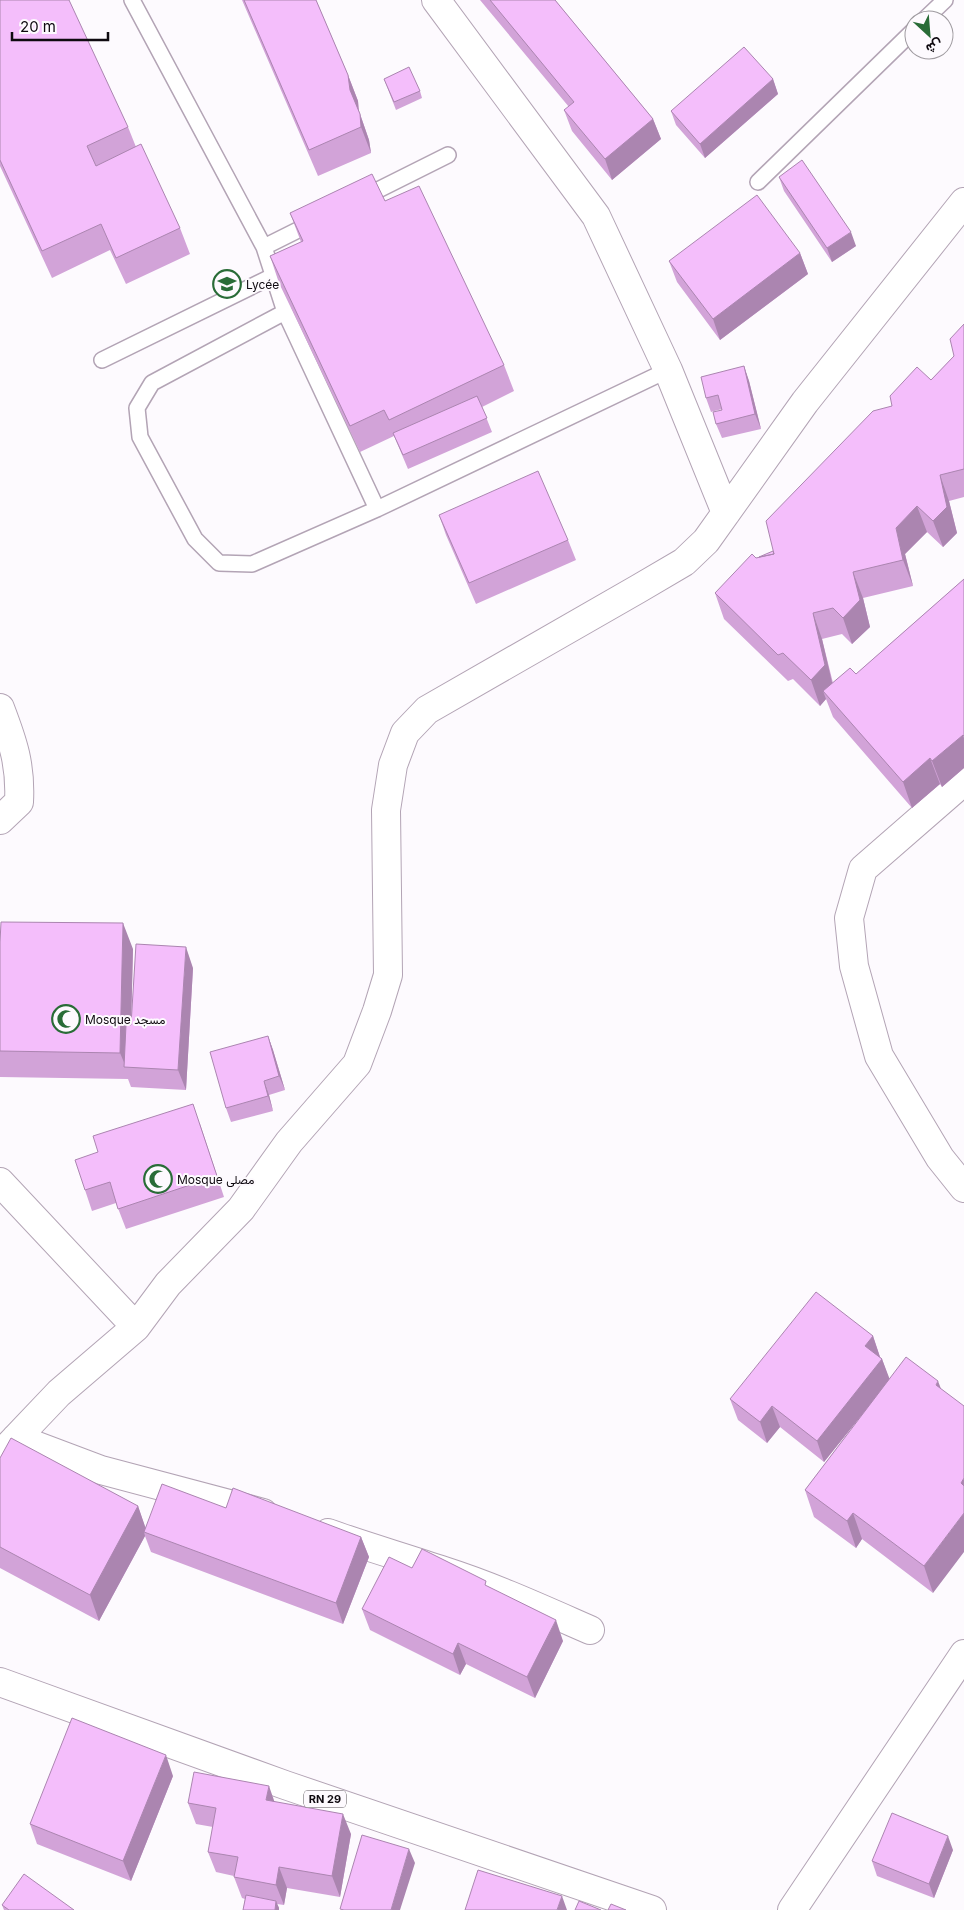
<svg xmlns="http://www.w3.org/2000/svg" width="964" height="1910" font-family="Inter,Vazirmatn,sans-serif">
	<rect width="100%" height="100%" fill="#fdfafe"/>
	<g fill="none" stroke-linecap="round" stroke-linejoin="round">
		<defs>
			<path id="lane" d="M132,0L264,247L285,312L377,509
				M924,20L945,0
				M758,182L914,30
				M362,198L448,155
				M264,247L314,222
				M285,312L152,383L137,408L140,437L195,539L219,563L252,564L377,509L668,370
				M102,360L273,276"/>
			<path id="street" d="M436,0L596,216L668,370L726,513
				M0,708C13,742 21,765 19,802L0,820
				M964,781L863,869L849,918L854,966L879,1056L940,1158L964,1188
				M0,1182L136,1327
				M16,1438L101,1470L263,1513
				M0,1455L59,1393L136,1327L168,1284L241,1209L289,1142L357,1064L377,1011L388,975L386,810L393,765L405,733L427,710L638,589L684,562L706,541L805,402L964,202
				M328,1533C367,1547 406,1558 444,1571C494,1587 542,1609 590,1630"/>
			<path id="secondary" d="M792,1910L964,1654"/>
			<path id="primary" d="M0,1682L285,1785L652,1910"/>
		</defs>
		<use href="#lane" stroke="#b3a4b5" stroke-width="18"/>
		<use href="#street" stroke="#b3a4b5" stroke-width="30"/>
		<use href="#secondary" stroke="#b3a4b5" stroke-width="30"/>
		<use href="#primary" stroke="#b3a4b5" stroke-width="30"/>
		<use href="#lane" stroke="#fff" stroke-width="15"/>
		<use href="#street" stroke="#fff" stroke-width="28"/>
		<use href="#secondary" stroke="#fff" stroke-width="28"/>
		<use href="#primary" stroke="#fff" stroke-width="28"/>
	</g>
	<path fill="#d2a3d8" d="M0,0L128,127L136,147L180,228L190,254L126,284L110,250L52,278L0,166Z
		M242,0H316L348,75L358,101L359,111L369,140L371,153L318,176Z
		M480,0H555L653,119L661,139L612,180L572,131L564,110L569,107Z
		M384,79L420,91L422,98L396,110Z
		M773,79L778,94L705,158L676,125L671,111Z
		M779,177L856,246L832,262L784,191Z
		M385,201L504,365L514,391L482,407L492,432L408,469L394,436L360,452L279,283L270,256L301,242L290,213Z
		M800,253L808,274L720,340L677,282L669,261Z
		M964,324V497L949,501L957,533L943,547L927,532L905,554L913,586L863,598L870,627L852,644L842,634L822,639L833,683L856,674L964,579V768L942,787L940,784L912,808L833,717L826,699L820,706L793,679L788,681L724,619L715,593L756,558L774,554L931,380L954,356Z
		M744,366L749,381L761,429L722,438L716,424L722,409L711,412L706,398Z
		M439,515L568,540L576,560L476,604L446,535Z
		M0,942L133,949L131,1025L193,968L186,1090L131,1087L128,1079L0,1077Z
		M268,1036L273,1050L285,1090L269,1095L273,1111L231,1122L226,1108Z
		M200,1124L224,1197L126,1229L116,1203L92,1211L85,1190Z
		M873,1336L880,1357L882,1359L889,1379L933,1593L862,1539L856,1548L814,1517L805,1490L873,1401L824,1462L780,1427L767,1443L738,1420L730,1399Z
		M0,1458L138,1506L145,1527L226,1508L361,1537L369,1557L343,1624L151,1552L145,1536L99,1621L0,1568Z
		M412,1568L489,1587L563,1641L535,1698L466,1664L460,1675L370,1630L362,1609Z
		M173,1776L131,1881L37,1844L30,1824Z
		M275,1802L351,1834L340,1897L287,1888L284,1905L277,1904L279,1908V1910H243L245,1899L242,1898L234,1877V1876L216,1872L208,1852L213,1827L196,1824L188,1803Z
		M953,1850L934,1898L877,1876L872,1861Z
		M2,1905L74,1910H4Z"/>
	<path fill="#ab85b0" d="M348,75L358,101L359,116L350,90Z
		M773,79L778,94L705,158L700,144Z
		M360,114L369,140L371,153L361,127Z
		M653,119L661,139L612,180L605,159Z
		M851,232L856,246L832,262L827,248Z
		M800,253L808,274L720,340L713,319Z
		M744,366L749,381L761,429L755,414Z
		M940,475L949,501L957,533L943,547L933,521Z
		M917,506L927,532L905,554L913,586L903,560L896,528Z
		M853,572L863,598L870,627L852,644L843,618Z
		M813,613L822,639L834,691H823L826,699L820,706L811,680Z
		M963,735L964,738V768L942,787L932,761Z
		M930,758L940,784L912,808L903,782Z
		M123,923L133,949L130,1067H126L120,1053Z
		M186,947L193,968L186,1090L178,1070Z
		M268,1036L273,1050L285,1090L279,1076Z
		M264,1081L269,1095L273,1111L268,1096Z
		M873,1336L880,1357L872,1366L865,1346Z
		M882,1359L890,1380L824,1462L817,1441Z
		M938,1381L948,1407L936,1385Z
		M772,1406L780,1427L767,1443L760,1422Z
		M964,1478V1492L961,1483Z
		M138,1506L147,1532H144L145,1536L99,1621L90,1595Z
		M853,1513L862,1539L856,1548L847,1521Z
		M964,1513V1552L933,1593L924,1566Z
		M361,1537L369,1557L343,1624L336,1603Z
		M556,1620L563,1641L535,1698L527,1677Z
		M458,1643L466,1664L460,1675L453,1654Z
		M166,1755L173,1776L131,1881L123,1861Z
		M269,1786L276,1806L266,1800Z
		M343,1814L351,1834L340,1897L332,1876Z
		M948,1836L953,1850L934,1898L929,1884Z
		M409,1849L415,1863L400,1910H391Z
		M279,1867L287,1888L284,1905L276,1885Z
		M562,1896L567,1910H557Z
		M276,1901L279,1908V1910H275Z"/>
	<path fill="#f4befb" stroke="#ab85b0" d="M0,0H69L128,127L87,146L96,166L141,144L180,228L116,258L101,224L42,251L0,160Z
		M244,0H316L348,75L350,90L360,114L361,127L309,150Z
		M490,0H555L653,119L605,159L564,110L574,102Z
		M744,47L773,79L700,144L671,111Z
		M409,67L420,91L394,102L384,79Z
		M802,160L851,232L827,248L779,177Z
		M372,174L385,201L419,186L504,365L389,420L384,410L350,426L270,256L303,241L290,213Z
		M757,195L800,253L713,319L669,261Z
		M964,324V469L940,475L947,507L933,521L917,506L896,528L903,560L853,572L860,600L843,618L833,608L813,613L825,665L811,680L783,653L778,655L715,593L752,554L756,558L774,554L766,521L873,411L892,406L890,396L917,367L931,380L954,356L950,339Z
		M744,366L755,414L716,424L713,412L722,410L718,395L706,398L701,377Z
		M477,396L487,418L403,455L393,433Z
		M538,471L568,540L469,583L439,515Z
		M773,551L774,554L759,557Z
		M964,579V736L963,735L932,761L930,758L903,782L823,691L850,668L856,674Z
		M1,922L123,923L120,1053L0,1051V942Z
		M136,944L186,947L178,1070L124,1067L126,1025H131Z
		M268,1036L279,1076L264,1081L268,1096L226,1108L210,1052Z
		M193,1104L217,1176L118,1209L110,1182L85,1190L75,1160L98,1152L93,1136Z
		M816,1292L873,1336L865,1346L882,1359L817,1441L772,1406L760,1422L730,1399Z
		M906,1357L938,1381L936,1385L964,1406V1478L961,1483L964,1486V1513L924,1566L853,1513L847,1521L805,1490Z
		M11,1438L138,1506L90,1595L0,1547V1458Z
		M162,1484L226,1508L233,1488L361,1537L336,1603L144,1532Z
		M422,1549L486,1581L485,1585L556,1620L527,1677L458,1643L453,1654L362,1609L389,1557L412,1568Z
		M72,1718L166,1755L123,1861L30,1824Z
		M194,1772L269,1786L266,1800L343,1814L332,1876L279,1867L276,1885L234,1877L238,1857L208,1852L216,1808L188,1803Z
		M892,1813L948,1836L929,1884L872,1861Z
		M362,1835L409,1849L391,1910H344L340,1909Z
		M478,1870L562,1896L557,1910H465Z
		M24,1874L74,1910H9L2,1905Z
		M246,1895L276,1901L275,1910H243Z
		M579,1901L601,1910H575Z
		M611,1904L626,1910H608Z"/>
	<defs>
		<symbol id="school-ring" viewBox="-11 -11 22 22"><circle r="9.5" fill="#fdfafe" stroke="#296c37" stroke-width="1.5"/><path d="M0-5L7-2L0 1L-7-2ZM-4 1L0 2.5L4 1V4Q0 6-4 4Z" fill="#296c37"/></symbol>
		<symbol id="mosque-ring" viewBox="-11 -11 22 22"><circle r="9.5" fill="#fdfafe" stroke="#296c37" stroke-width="1.5"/><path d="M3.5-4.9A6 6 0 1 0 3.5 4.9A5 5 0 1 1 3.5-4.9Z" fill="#296c37"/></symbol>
	</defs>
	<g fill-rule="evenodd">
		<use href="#school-ring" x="211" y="268" width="32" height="32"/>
		<use href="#mosque-ring" x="50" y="1003" width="32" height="32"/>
		<use href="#mosque-ring" x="142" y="1163" width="32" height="32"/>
	</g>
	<g text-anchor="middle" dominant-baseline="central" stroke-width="4" stroke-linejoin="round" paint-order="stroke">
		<rect fill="#fdfafe" stroke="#565257" stroke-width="1" x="304" y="1790.5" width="42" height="17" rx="4"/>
		<g font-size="11" font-weight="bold" fill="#0f0a10">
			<text x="325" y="1799">RN 29</text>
		</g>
		<g font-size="12" fill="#0f0a10" stroke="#fdfafe" text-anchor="start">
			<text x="246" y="284">Lycée</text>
			<text x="85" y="1019">Mosque مسجد</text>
			<text x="177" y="1179">Mosque مصلى</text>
		</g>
	</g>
	<g transform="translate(929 35) rotate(154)"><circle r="24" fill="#fdfafe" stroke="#9e9a9f"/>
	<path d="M0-4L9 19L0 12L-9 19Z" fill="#296c37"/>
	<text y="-8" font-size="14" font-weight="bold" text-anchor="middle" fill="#0f0a10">ش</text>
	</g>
	<path d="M12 32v8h96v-8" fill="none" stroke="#0f0a10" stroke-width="2.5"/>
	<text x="20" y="32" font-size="15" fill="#0f0a10" stroke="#fdfafe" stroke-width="4" paint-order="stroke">20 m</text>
</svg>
